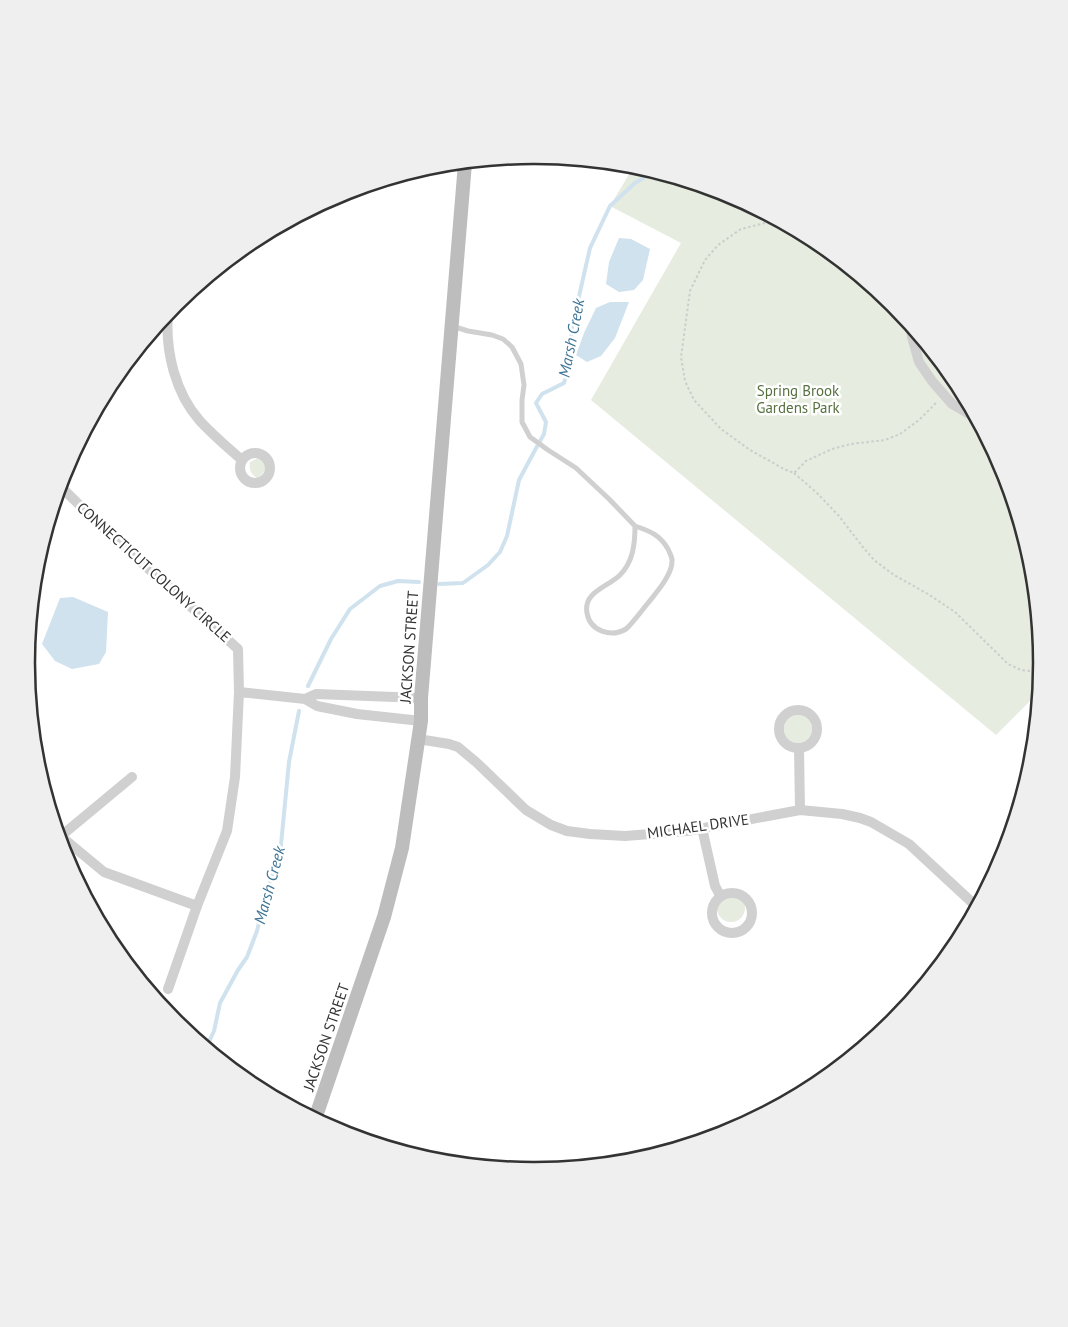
<svg xmlns="http://www.w3.org/2000/svg" width="1068" height="1327" font-family="'PT Sans',sans-serif">
	<rect width="100%" height="100%" fill="#fff"/>
	<path fill="#e6ecdf" d="M634,166L729,195L816,241L893,305L956,382L1003,469L1032,565L1042,664L1039,692L996,735L591,400L681,243L610,206Z
		M260,457L263,459L266,464C265,471 263,475 257,478C251,474 249,470 250,462Z
		M784 729a14 14 0 1 1 28 0a14 14 0 1 1-28 0Z
		M717 908a14 14 0 1 1 28 0a14 14 0 1 1-28 0Z"/>
	<path fill="#cfe2ee" d="M619,238L631,239L650,249L643,280L634,290L619,292L606,284L609,262Z
		M610,302H629L615,338L601,356L587,362L576,355L584,333L596,308Z
		M73,597L108,612L106,652L99,664L72,669L55,661L42,644L60,598Z"/>
	<g fill="none" stroke-linecap="round" stroke-linejoin="round">
		<path stroke="#cfe2ee" stroke-width="4" d="M439,584L463,583L488,565L500,552L507,536L519,480L534,452L544,434L546,422L536,403L542,394L564,383L569,367L572,327L590,248L610,206L635,183L653,172
			M308,686L331,639L350,609L380,586L398,581L419,582
			M206,1048L214,1031L220,1003L238,970L247,957L257,931L267,890L280,855L289,762L299,711"/>
		<path stroke="#cdcdcd" stroke-width="2" stroke-dasharray="2.5 2.5" stroke-linecap="butt" d="M785,225H780L765,223L741,229L718,245L705,260L690,291L681,357L685,381L694,400L721,429L750,450L784,469L794,473L806,461L832,449L851,444L885,440L900,434L919,420L936,403
			M952,387L957,382
			M794,473L817,493L839,516L862,546L874,560L894,575L928,594L955,612L1008,664L1021,670L1031,671L1041,667"/>
		<path stroke="#d0d0d0" stroke-width="5" d="M452,326L468,331L492,335L503,339L512,347L521,364L524,385L522,400V422L530,437L548,450L576,468L609,499L635,526C635,544 633,562 620,575C608,587 583,592 587,613C590,631 611,638 626,629C632,624 643,609 648,603C656,593 673,574 672,560C672,556 669,552 668,549C660,535 650,531 635,526"/>
		<path stroke="#d0d0d0" stroke-width="10" d="M168,313C165,351 175,393 200,421C213,435 228,448 242,460
			M911,327L912,337L919,362L932,381L952,404L976,418
			M240 468a15 15 0 1 1 30 0a15 15 0 1 1-30 0Z
			M60,486L103,528L238,649L239,692L235,777L227,831L197,906L168,989
			M239,692L305,699L317,706L357,714L421,721
			M305,699L316,694L421,698
			M779 729a19 19 0 1 1 38 0a19 19 0 1 1-38 0Z
			M418,739L449,744L458,747L476,762L526,810L551,825L567,831L590,834L625,836L688,831L800,810L842,814L860,818L871,822L909,844L977,907
			M799,748L800,810
			M702,828L715,886L720,895
			M57,833L104,872L197,906
			M61,836L132,777
			M712 913a20 20 0 1 1 40 0a20 20 0 1 1-40 0Z"/>
		<path stroke="#bdbdbd" stroke-width="14" d="M315,1119L384,917L402,848L421,721V698L425,650L465,163"/>
	</g>
	<g text-anchor="middle" dominant-baseline="central" stroke-width="5" stroke-linejoin="round" paint-order="stroke">
		<g font-size="15" fill="#56703f" stroke="#fff">
			<text x="798" y="390">Spring Brook<tspan x="798" dy="17">Gardens Park</tspan></text>
		</g>
		<g font-size="15" fill="#333" stroke="#fff">
			<text transform="translate(154 572) rotate(42)">CONNECTICUT COLONY CIRCLE</text>
			<text transform="translate(409 647) rotate(-86)">JACKSON STREET</text>
			<text transform="translate(698 826) rotate(-8)">MICHAEL DRIVE</text>
			<text transform="translate(326 1037) rotate(-71)">JACKSON STREET</text>
		</g>
		<g font-size="16" font-style="italic" fill="#3f7597" stroke="#fff">
			<text transform="translate(571 338) rotate(-79)">Marsh Creek</text>
			<text transform="translate(269 885) rotate(-75)">Marsh Creek</text>
		</g>
	</g>
	<path d="M0 0H1068V1327H0ZM35 663a499 499 0 1 1 998 0a499 499 0 1 1-998 0Z" fill="#efefef" fill-rule="evenodd"/>
	<path fill="none" stroke="#333" stroke-width="2.5" d="M35 663a499 499 0 1 1 998 0a499 499 0 1 1-998 0Z"/>
</svg>
